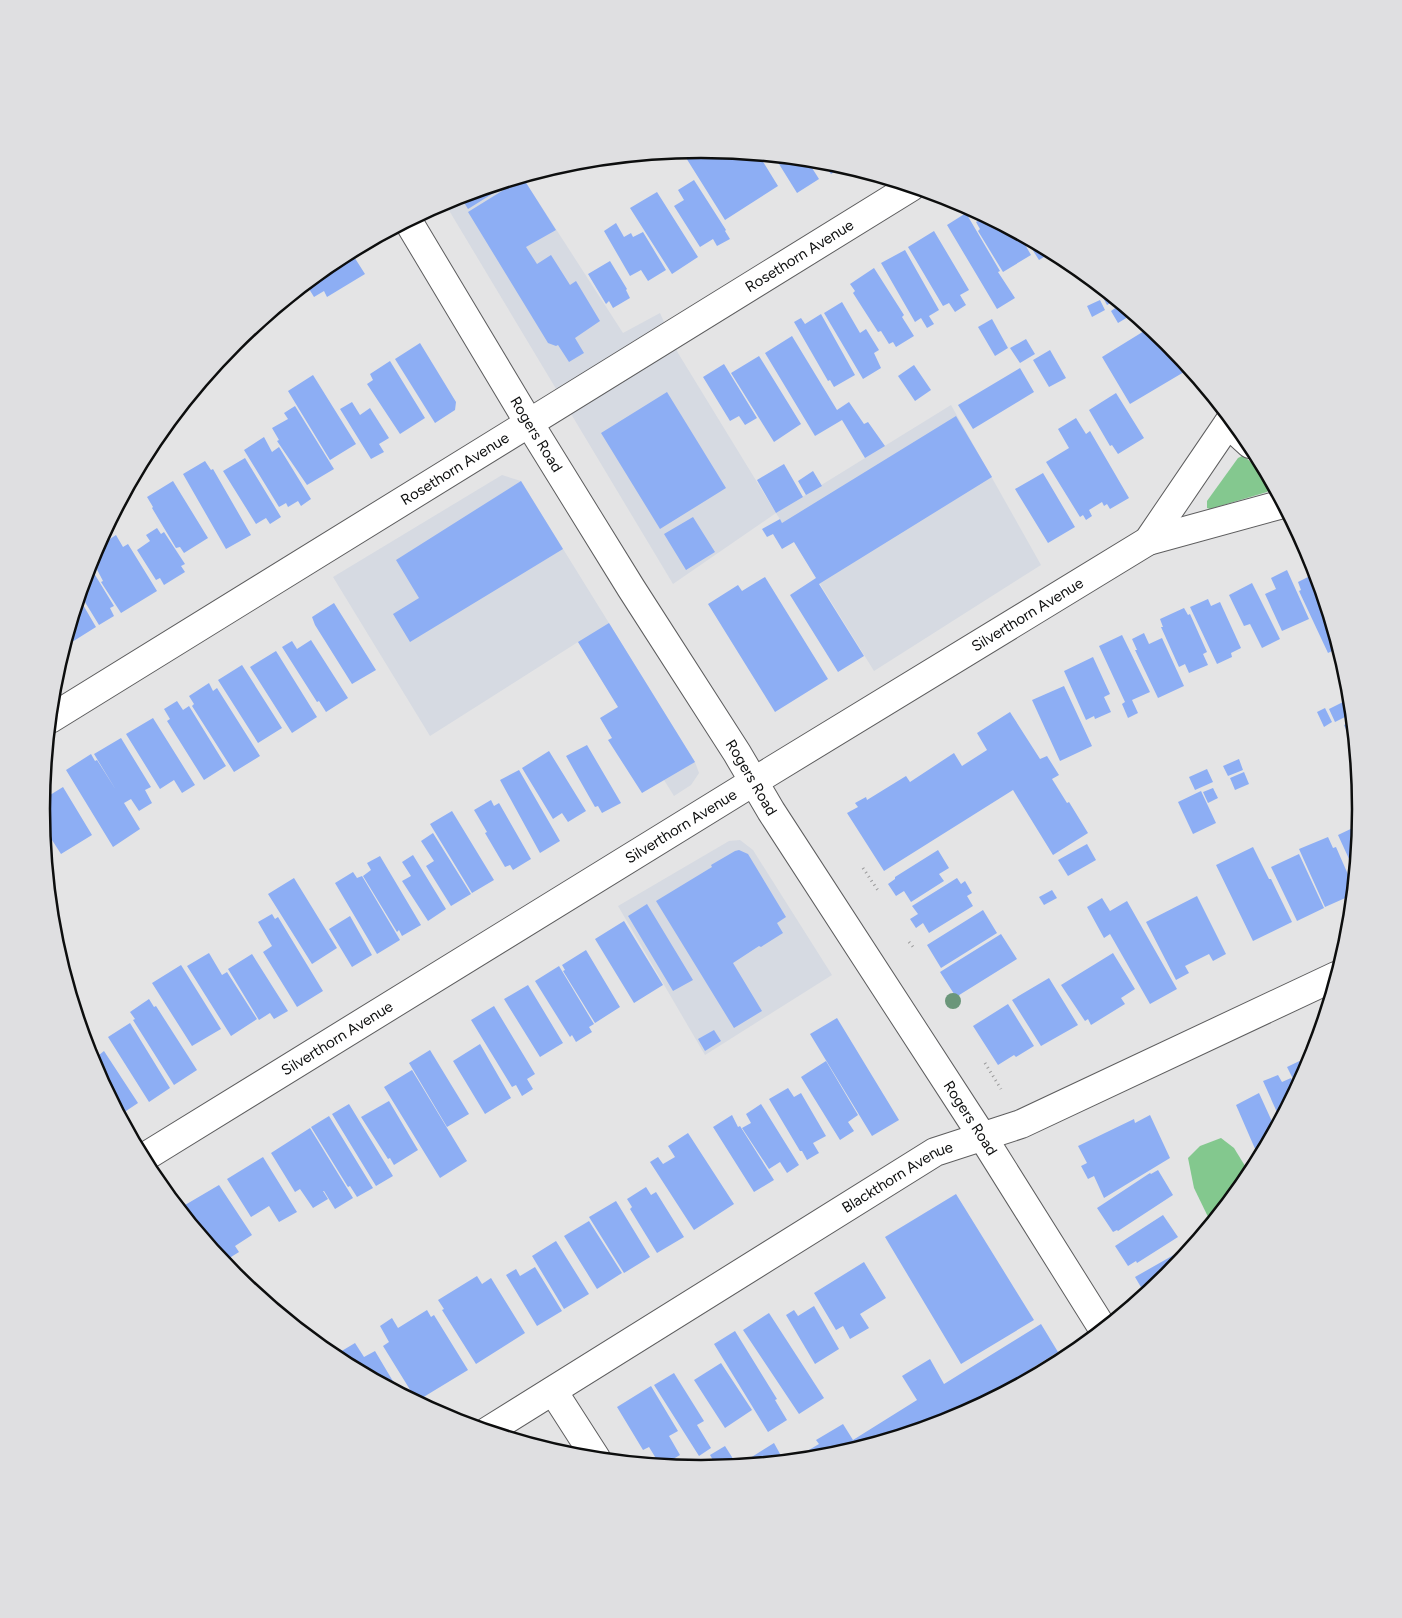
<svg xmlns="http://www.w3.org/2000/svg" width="1402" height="1618" font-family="Figtree,sans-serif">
	<rect width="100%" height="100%" fill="#e4e4e5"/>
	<path fill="#d6dae2" d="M523,178L623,333L660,313L678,353L776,513L951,405L1041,565L874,671L776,513L673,584L444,202Z
		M502,475L521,481L695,762L699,773L691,785L674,796L578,642L430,736L333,577Z
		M740,840L753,850L832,975L705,1055L618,906L729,841Z"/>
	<path fill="#84c88f" d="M1242,456H1244L1268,478L1270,481L1271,488L1267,492L1210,509L1207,508V501L1238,458Z"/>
	<path fill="#83c88e" d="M1221,1138L1234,1148L1250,1174L1211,1223L1194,1188L1188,1158L1200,1146Z"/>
	<path fill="#8daef4" d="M701,149L759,155L778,186L725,220L683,153L687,151Z
		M774,156L807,160L819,179L797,193Z
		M821,161L830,162L844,166L831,174Z
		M523,178L556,230L526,247L537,264L551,255L570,285L576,281L600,321L575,338L584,353L569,362L558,345L556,346L548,343L468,212Z
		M516,179L468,209L460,196Z
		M694,180L726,230L725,231L730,239L717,246L713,239L700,247L674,206L684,200L678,190Z
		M657,192L698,257L672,274L630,208Z
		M966,213L1000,271L998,272L1015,298L997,309L947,225Z
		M985,216L1019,234L1031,255L1003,272L978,231L980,229L976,222Z
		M616,223L624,237L631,233L633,237L643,232L666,270L648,281L641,270L630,276L604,231Z
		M934,231L969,290L960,295L966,305L955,312L949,303L943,306L908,247Z
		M1025,238L1029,240L1052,252L1039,260Z
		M905,250L939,310L929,316L934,324L927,328L921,318L915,322L881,263Z
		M351,252L365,274L327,297L324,291L314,297L306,284L335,260Z
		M610,261L627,289L626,290L630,298L613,308L609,301L606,304L588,274Z
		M874,268L904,315L902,317L914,336L896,347L893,342L889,344L881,331L878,332L853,293L855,291L850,284Z
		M1095,283L1107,293L1116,300L1107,305Z
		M1100,300L1105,310L1092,317L1087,306Z
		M842,302L860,333L866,329L879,350L874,353L881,368L863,379L824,313Z
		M1121,304L1133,314L1118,323L1111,311Z
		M821,314L855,375L834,387L830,380L828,381L794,322L801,318L805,324Z
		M992,319L1008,348L995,356L978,327Z
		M1149,328L1164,340L1184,372L1130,404L1102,357Z
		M792,336L837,410L849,402L864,424L868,422L885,446L865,458L842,420L815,436L765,353Z
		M1026,339L1035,354L1020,363L1010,348Z
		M420,343L456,402L455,410L435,423L395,359Z
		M1050,350L1066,378L1049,387L1033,360Z
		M759,356L801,424L774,442L731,373Z
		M390,361L425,418L400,434L367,384L373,380L370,374Z
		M724,364L757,418L745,425L739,416L730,421L703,377Z
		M914,365L931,390L915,401L898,376Z
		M1020,368L1034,392L973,429L958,405Z
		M313,375L356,444L330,460L288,391Z
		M667,392L726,488L660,529L601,433Z
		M1116,393L1144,438L1118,454L1112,445L1110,446L1089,410Z
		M352,402L360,415L370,408L389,438L379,444L384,452L371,459L340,409Z
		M295,406L334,469L307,485L277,441L279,440L272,428L288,419L284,413Z
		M956,416L992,477L819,584L864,656L838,672L790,595L816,578L794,542L782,549L773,534L767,537L762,529L780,519L782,523Z
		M1076,418L1086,434L1090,431L1129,498L1110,509L1107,504L1104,506L1102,502L1089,510L1092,516L1086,520L1083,515L1080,517L1046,462L1069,448L1058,429Z
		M264,437L272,452L279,447L311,499L301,506L298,501L288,507L286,503L279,507L244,450Z
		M245,458L281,517L270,524L266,518L256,524L223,471Z
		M205,461L211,470L213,469L251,535L226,549L183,474Z
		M784,464L803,497L776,513L757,480Z
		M813,471L822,486L806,495L798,481Z
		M1043,473L1075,527L1048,543L1015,489Z
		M173,481L208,538L184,553L180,547L176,548L152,508L153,507L147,497Z
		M521,481L563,549L410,642L393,614L419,598L396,560Z
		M693,517L715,552L686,570L664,534Z
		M157,528L161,534L164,532L185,564L181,566L185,572L164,585L160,578L156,580L137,550L150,541L146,535Z
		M116,535L123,547L128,544L157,591L121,613L101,582L103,581L91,558L96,548Z
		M89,565L114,606L110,608L114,616L99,625L80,594Z
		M1287,570L1309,619L1282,631L1265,594L1276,589L1271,578Z
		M1316,573L1338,648L1328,653L1299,591L1301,590L1298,582Z
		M765,577L828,679L775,712L708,604L738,585L742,591Z
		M1252,583L1280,639L1262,648L1250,624L1244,626L1229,595Z
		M79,598L96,627L64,647L73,616Z
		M1208,599L1211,606L1220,602L1241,648L1231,653L1232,657L1217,664L1190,607Z
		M334,603L376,670L352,684L315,625L312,617Z
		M1184,608L1188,615L1190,614L1207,652L1203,654L1208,665L1189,673L1185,664L1179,667L1161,627H1163L1160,619Z
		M609,623L695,762L642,793L608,740L612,738L600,718L618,707L578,642Z
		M1144,633L1149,644L1162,638L1184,686L1158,698L1135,650H1137L1132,639Z
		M1122,635L1150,692L1132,700L1138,713L1128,718L1122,704L1125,702L1099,646Z
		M311,640L348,698L326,712L319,701L317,702L282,647L292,641L297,649Z
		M276,651L317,717L292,733L250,667Z
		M1093,657L1110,694L1104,697L1111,712L1095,719L1094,716L1086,720L1064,671Z
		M242,665L282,728L258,743L218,680Z
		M209,683L213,691L217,688L260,756L234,772L192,706L194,704L189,696Z
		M1064,686L1092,746L1060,761L1032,700Z
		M177,701L183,710L189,706L226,766L204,780L167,721L170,719L164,709Z
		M1345,701L1351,714L1335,722L1329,709Z
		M1325,708L1332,722L1324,727L1317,712Z
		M1010,712L1040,759L1047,756L1059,775L1052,779L1067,803L1069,802L1088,833L1053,855L1013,790L884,871L847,813L858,807L855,803L866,797L867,800L906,776L910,782L954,753L962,766L987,750L977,733Z
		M153,718L195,785L182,793L174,780L160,789L126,734Z
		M1352,721L1353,732L1348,734L1344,725Z
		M121,738L151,787L145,790L152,803L139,811L131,799L124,803L140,829L113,847L66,770L91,754L95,761L97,760L116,790L94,754Z
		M587,745L621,803L602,813L598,806L595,807L566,756Z
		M549,751L586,811L568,822L562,813L553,819L522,768Z
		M1239,759L1243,770L1228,776L1223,766Z
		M1207,769L1213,782L1195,790L1189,777Z
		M519,770L560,841L540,853L500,780Z
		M1244,772L1249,784L1235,790L1230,778Z
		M63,787L92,835L61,854L43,826L41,809L42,800Z
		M1213,788L1218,798L1208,803L1203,792Z
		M1201,791L1216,823L1193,834L1178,802Z
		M491,800L494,806L499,803L531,859L513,870L510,865L505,867L485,833L487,832L474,810Z
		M452,811L494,880L472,893L430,824Z
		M1359,825L1355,872L1338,835Z
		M433,833L471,894L451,906L426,866L434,861L421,841Z
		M1328,837L1333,848L1336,847L1353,886L1352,895L1325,907L1299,849Z
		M1087,844L1096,860L1068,876L1058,860Z
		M1253,847L1269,879H1271L1292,922L1253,941L1216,865Z
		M739,850L748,854L786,917L777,923L783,933L761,947L759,946L733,963L762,1011L734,1028L656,901L712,867L711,865L735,851Z
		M938,850L949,868L939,874L944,881L911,902L904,891L896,896L888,884L895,879V877Z
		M1299,854L1324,908L1297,921L1271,867Z
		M413,855L446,909L428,921L402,881L411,876L402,862Z
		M380,856L421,925L402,936L399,930L397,932L363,876L371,870L367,863Z
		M353,872L357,878L362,876L400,940L377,954L335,883Z
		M294,878L337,948L312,964L268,894Z
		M957,878L961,884L965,881L972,893L967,896L973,906L929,933L923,923L916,928L910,919L918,914L912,906Z
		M1052,890L1057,898L1044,905L1039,897Z
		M1197,896L1226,954L1213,961L1209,954L1185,966L1189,973L1176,980L1146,922Z
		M1102,898L1110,911L1127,901L1177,989L1150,1004L1110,934L1104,938L1087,907Z
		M647,904L693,980L673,991L628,916Z
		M983,910L997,933L941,968L927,945Z
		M272,914L275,919L278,917L323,991L297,1007L263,952L272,946L258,922Z
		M350,916L372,955L352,967L329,929Z
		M624,921L663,985L634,1003L595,939Z
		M1001,934L1017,959L956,997L940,972Z
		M586,950L620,1007L595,1023L563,971L565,970L562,965Z
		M209,953L222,975L227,972L257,1019L231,1036L187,966Z
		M1113,953L1135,989L1121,998L1125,1004L1091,1025L1088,1019L1085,1021L1061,985Z
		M252,954L288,1011L274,1019L270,1013L259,1020L228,969Z
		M181,965L221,1029L192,1046L152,983Z
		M559,966L594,1024L589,1027L592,1032L576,1042L572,1035L570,1037L535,981Z
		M1049,978L1078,1025L1041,1046L1012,1000Z
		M528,985L563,1043L540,1057L504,999Z
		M149,999L154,1007L156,1006L197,1070L174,1085L133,1020L135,1019L130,1012Z
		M1008,1004L1034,1046L1016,1057L1014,1055L998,1065L973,1026Z
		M494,1006L535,1074L527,1079L533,1089L522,1096L516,1085L512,1087L471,1020Z
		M837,1018L899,1120L872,1136L810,1034Z
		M130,1023L170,1088L149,1102L108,1037Z
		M714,1030L721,1041L705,1051L698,1039Z
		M85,1034L99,1055L104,1051L138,1103L120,1115L91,1061L83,1035Z
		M480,1044L511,1098L485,1114L453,1061Z
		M430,1050L469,1114L447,1127L409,1063Z
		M1312,1055L1310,1062L1297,1087L1287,1067Z
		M826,1061L858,1115L848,1122L854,1131L840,1140L801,1077Z
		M412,1070L467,1161L440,1178L384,1087Z
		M1278,1075L1282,1082L1291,1078L1296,1088L1280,1119L1263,1081Z
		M788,1088L794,1097L801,1093L826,1136L813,1143L819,1153L807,1160L802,1151H800L769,1099Z
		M1259,1093L1275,1128L1259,1158L1236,1105Z
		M389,1101L418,1150L394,1165L390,1158L388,1159L361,1117Z
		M349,1104L393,1176L376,1186L332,1114Z
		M761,1104L799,1165L787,1173L780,1162L769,1169L742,1128L751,1123L746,1114Z
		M732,1115L738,1127L740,1126L774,1180L754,1192L713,1127Z
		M1150,1115L1170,1158L1104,1198L1094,1176L1088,1179L1081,1166L1087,1163L1078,1146L1134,1119L1135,1123Z
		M329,1116L373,1188L357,1197L350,1186L348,1187L311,1127Z
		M310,1128L353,1198L335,1209L324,1191H323L328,1199L313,1208L300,1189L295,1192L271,1153Z
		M688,1133L734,1204L694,1230L650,1162L658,1157L663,1164L675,1157L668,1146Z
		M263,1157L297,1212L279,1222L269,1206L251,1217L227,1179Z
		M1158,1170L1173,1195L1118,1231L1117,1230L1113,1232L1097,1208L1150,1173L1151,1174Z
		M219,1185L252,1235L235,1246L239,1252L223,1262L209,1245L185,1205Z
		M646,1187L651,1195L656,1192L684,1237L657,1253L630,1209L632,1207L627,1199Z
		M956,1194L1034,1320L961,1364L885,1237Z
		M616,1201L650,1257L624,1273L589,1217Z
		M1163,1215L1178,1237L1137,1263L1136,1261L1128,1266L1115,1246Z
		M589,1221L622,1273L597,1289L564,1236Z
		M556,1241L589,1294L564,1309L532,1256Z
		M1193,1244L1167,1276L1145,1294L1135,1277Z
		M864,1262L886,1298L860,1314L869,1328L850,1339L843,1326L836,1330L814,1293Z
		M535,1267L562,1311L537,1326L506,1275L516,1269L520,1276Z
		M477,1276L482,1284L491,1278L525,1333L476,1364L442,1310L444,1309L438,1300Z
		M814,1306L839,1349L815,1364L786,1315L794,1310L798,1316Z
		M427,1310L431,1317L434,1315L468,1370L417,1401L383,1346L389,1342L380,1326L392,1318L398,1328Z
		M769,1313L824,1398L799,1414L743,1330Z
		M1041,1324L1058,1352L1010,1382L1012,1385L979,1405L953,1419L829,1456L792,1460L819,1444L816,1440L843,1424L853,1440L917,1400L902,1376L930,1359L944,1384Z
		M735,1331L777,1399L775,1400L787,1420L768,1432L714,1344Z
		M355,1343L364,1357L375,1351L400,1393L342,1361L345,1359L340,1352Z
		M721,1363L752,1410L725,1428L694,1380Z
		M674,1373L704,1421L697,1425L711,1448L699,1456L654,1385Z
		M651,1386L678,1431L669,1436L680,1455L663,1465H660L649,1447L643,1450L617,1407Z
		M774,1443L784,1461L739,1465Z
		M725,1446L737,1465L717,1467L710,1455Z"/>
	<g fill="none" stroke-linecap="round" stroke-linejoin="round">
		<defs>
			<g id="minor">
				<path id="s1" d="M408,221L529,423L631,588L737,753L771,811L982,1136L1103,1329"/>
				<path d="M1228,424L1250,444"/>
				<path d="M1148,541L1283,504"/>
				<path id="s2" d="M50,719L911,187"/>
				<path id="s3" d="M143,1158L753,782L1148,541L1231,419"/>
				<path d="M553,1391L596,1458"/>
				<path id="s4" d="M488,1431L935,1152L1021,1124L1336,976"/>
			</g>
		</defs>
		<use href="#minor" stroke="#5d5d5e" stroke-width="30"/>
		<path stroke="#99999a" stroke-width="3" stroke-dasharray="1 4" stroke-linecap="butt" d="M863,868L879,892
			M909,942L914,948
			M985,1063L1001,1089"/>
		<use href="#minor" stroke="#fff" stroke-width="28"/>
	</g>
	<circle fill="#6b967a" cx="953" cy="1001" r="8"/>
	<g text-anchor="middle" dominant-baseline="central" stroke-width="5" stroke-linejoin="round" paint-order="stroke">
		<g font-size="15" fill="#0d0e0e" stroke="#f1f1f3">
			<text stroke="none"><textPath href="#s2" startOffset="881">Rosethorn Avenue</textPath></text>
			<text stroke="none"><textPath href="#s1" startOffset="249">Rogers Road</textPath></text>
			<text stroke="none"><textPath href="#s2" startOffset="476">Rosethorn Avenue</textPath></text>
			<text stroke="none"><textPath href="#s3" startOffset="1038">Silverthorn Avenue</textPath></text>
			<text stroke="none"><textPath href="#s1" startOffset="654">Rogers Road</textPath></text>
			<text stroke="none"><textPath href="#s3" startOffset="632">Silverthorn Avenue</textPath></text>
			<text stroke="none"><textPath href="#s3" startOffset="228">Silverthorn Avenue</textPath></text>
			<text stroke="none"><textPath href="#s1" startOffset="1059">Rogers Road</textPath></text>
			<text stroke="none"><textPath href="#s4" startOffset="482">Blackthorn Avenue</textPath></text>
		</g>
	</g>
	<path d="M0 0H1402V1618H0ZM50 809a651 651 0 1 1 1302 0a651 651 0 1 1-1302 0Z" fill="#dfdfe1" fill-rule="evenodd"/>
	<path fill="none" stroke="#0d0e0e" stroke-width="2.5" d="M50 809a651 651 0 1 1 1302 0a651 651 0 1 1-1302 0Z"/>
</svg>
